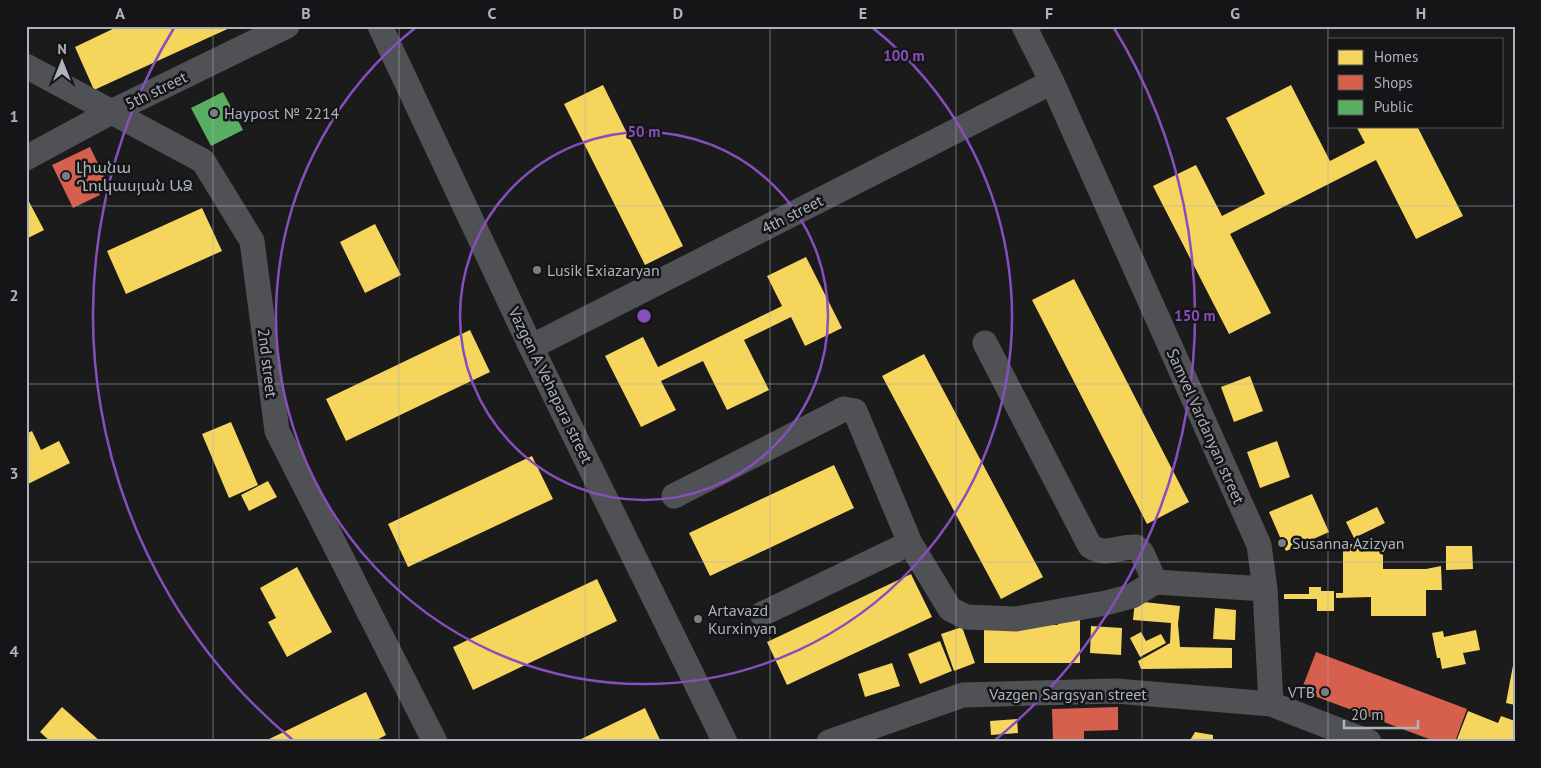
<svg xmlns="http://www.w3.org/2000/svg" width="1541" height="768" font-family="'PT Sans','Noto Sans Armenian',sans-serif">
	<rect width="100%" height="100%" fill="#1b1b1b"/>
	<path fill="#f6d55c" d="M119,26H234L94,90L75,47Z
		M603,85L683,246L645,265L564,104Z
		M1291,85L1330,161L1365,143L1356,126H1417L1463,216L1416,239L1376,160L1230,234L1271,313L1229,334L1153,186L1196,165L1222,216L1265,194L1226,118Z
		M26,196L44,230L26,239Z
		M202,208L222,251L126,294L107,251Z
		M375,224L401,275L365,293L340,242Z
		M806,257L842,328L805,346L791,317L744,340L769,390L727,410L703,361L661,381L676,410L641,427L605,356L643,337L658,367L782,306L767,276Z
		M1074,279L1189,502L1147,524L1032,300Z
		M470,330L490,372L346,441L326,399Z
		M924,354L1043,577L1001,599L882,376Z
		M1250,376L1263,411L1234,422L1221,387Z
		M231,422L258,485L229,498L202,434Z
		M32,431L41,450L59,441L70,463L26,485V434Z
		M1277,441L1290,477L1260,488L1247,452Z
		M532,456L553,499L408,567L388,524Z
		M834,465L854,508L710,576L689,533Z
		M268,481L277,497L249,511L241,495Z
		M1312,494L1329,532L1286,551L1269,512Z
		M1377,507L1385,523L1354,538L1346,522Z
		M1343,544H1383V569H1426L1441,566L1442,590H1426V616H1371V597L1336,598V593H1343Z
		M1446,546H1472L1473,569L1446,570Z
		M297,567L332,632L287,657L268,622L276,618L260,588Z
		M911,574L932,617L787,685L767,642Z
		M597,579L617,621L473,690L453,647Z
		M1309,587H1321V591H1334V611H1317V599H1284V594H1309Z
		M1135,601L1180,606L1178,624L1180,647L1232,648V668L1141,669L1138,661L1170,643L1171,623L1133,620Z
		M1215,608L1236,610L1235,640L1213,639Z
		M1058,618H1080V663H984V625H1058Z
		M1091,626L1122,628L1121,655L1090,653Z
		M962,627L975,663L954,671L941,634Z
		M1476,630L1480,650L1463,653L1466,664L1442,669L1440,658H1437L1432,633L1443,631L1444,637Z
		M1141,632L1146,641L1161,634L1166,643L1140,657L1130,638Z
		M940,641L952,671L920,684L908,654Z
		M1514,660H1515V705L1506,703Z
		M892,663L900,686L865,697L858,674Z
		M366,692L386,735L373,742H263Z
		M62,707L101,742H51L40,732Z
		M645,708L661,742H575Z
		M1468,711L1498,723L1501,716L1515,721V742H1456Z
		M1017,719L1018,733L991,735L990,721Z
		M1195,732L1213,735V742H1189Z"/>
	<path fill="#d6604d" d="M90,147L106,180L95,185L100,195L73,208L52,165Z
		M1316,652L1467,709L1455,742H1437L1301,691Z
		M1118,707V730L1084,731V742H1053L1052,709Z"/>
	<path fill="#5aae61" d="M223,92L243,130L211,146L191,108Z"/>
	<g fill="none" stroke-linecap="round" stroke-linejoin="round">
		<path stroke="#4f5154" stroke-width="25" d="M380,26L531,347L725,742
			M1024,26L1052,82L1259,545L1265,589L1271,704
			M26,66L203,161L252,241L277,431L435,742
			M26,158L113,111L287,26
			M985,343L1090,546C1105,557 1119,546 1136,547L1142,553L1155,582L1265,589
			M531,347L1052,82
			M674,496L844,409L855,411L910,543L950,609L966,617L1016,619L1106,603L1132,596L1155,582
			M762,614L910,543
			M829,742L963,695L1116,691L1271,704L1369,742"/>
	</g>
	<path fill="none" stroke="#abb3bd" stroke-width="1" stroke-opacity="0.55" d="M213,26V742M399,26V742M585,26V742M770,26V742M956,26V742M1142,26V742M1328,26V742M26,206H1515M26,384H1515M26,562H1515"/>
	<g fill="none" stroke="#874ebe" stroke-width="2.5">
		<circle cx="644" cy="316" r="184"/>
		<path d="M873 28A368 368 0 1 1 415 28"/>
		<path d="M294 741A551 551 0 0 1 174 28M1114 28A551 551 0 0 1 994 741"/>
	</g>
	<g fill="#797e84" stroke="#151517" stroke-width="2">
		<circle cx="214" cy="113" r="5"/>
		<circle cx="66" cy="176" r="5"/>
		<circle cx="537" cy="270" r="5"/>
		<circle cx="1282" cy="543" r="5"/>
		<circle cx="698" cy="619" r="5"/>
		<circle cx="1325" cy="692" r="5"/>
	</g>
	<g text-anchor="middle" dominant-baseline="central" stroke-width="5" stroke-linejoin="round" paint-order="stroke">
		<g font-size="16" fill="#abb3bd" stroke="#151517">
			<text transform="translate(156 90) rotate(-26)">5th street</text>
			<text transform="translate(792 214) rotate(-27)">4th street</text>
			<text transform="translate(268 363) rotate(83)">2nd street</text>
			<text transform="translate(551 385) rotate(64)">Vazgen A Vehapara street</text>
			<text transform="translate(1206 426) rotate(66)">Samvel Vardanyan street</text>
			<text x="1068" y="694">Vazgen Sargsyan street</text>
		</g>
		<g font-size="16" fill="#abb3bd" stroke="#151517" text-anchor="start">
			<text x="224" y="113">Haypost № 2214</text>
			<text x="76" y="167">Լիանա<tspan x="76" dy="18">Ղուկասյան ԱՁ</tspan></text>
			<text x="547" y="270">Lusik Exiazaryan</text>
			<text x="1292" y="543">Susanna Azizyan</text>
			<text x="708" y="610">Artavazd<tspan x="708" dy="18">Kurxinyan</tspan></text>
			<text x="1315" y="692" text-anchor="end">VTB</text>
		</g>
	</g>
	<circle cx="644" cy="316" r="8" fill="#874ebe" stroke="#151517" stroke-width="2.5"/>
	<g font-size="15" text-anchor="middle" font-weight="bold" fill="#874ebe" stroke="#151517" stroke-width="5" stroke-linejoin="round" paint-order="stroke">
		<text x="904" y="61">100 m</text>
		<text x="644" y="137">50 m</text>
		<text x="1195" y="321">150 m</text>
	</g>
	<rect width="1541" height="768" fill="none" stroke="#151517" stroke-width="55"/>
	<rect x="1328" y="38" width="175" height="90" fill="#151517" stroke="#515459"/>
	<rect x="1338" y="50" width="25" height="15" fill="#f6d55c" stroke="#515459"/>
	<text x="1374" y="62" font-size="15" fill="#abb3bd">Homes</text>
	<rect x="1338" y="75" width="25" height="15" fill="#d6604d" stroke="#515459"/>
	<text x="1374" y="88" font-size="15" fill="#abb3bd">Shops</text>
	<rect x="1338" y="100" width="25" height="15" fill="#5aae61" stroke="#515459"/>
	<text x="1374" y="112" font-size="15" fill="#abb3bd">Public</text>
	<g transform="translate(62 62)" stroke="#151517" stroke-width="4" paint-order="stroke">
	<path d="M0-4L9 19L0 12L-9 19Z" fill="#abb3bd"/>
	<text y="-8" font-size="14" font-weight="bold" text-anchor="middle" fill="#abb3bd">N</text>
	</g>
	<path d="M1344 720v8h74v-8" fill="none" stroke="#abb3bd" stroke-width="2.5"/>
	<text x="1351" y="720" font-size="15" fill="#abb3bd" stroke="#151517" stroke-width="4" paint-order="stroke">20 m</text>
	<rect x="28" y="28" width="1486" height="712" fill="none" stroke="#abb3bd" stroke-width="2"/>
	<g font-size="16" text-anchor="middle" font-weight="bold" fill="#abb3bd">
		<text x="120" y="19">A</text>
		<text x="306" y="19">B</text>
		<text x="492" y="19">C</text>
		<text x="678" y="19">D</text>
		<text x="863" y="19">E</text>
		<text x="1049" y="19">F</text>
		<text x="1235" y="19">G</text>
		<text x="1421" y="19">H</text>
		<text x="14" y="122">1</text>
		<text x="14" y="301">2</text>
		<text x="14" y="479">3</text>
		<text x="14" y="657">4</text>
	</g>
</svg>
